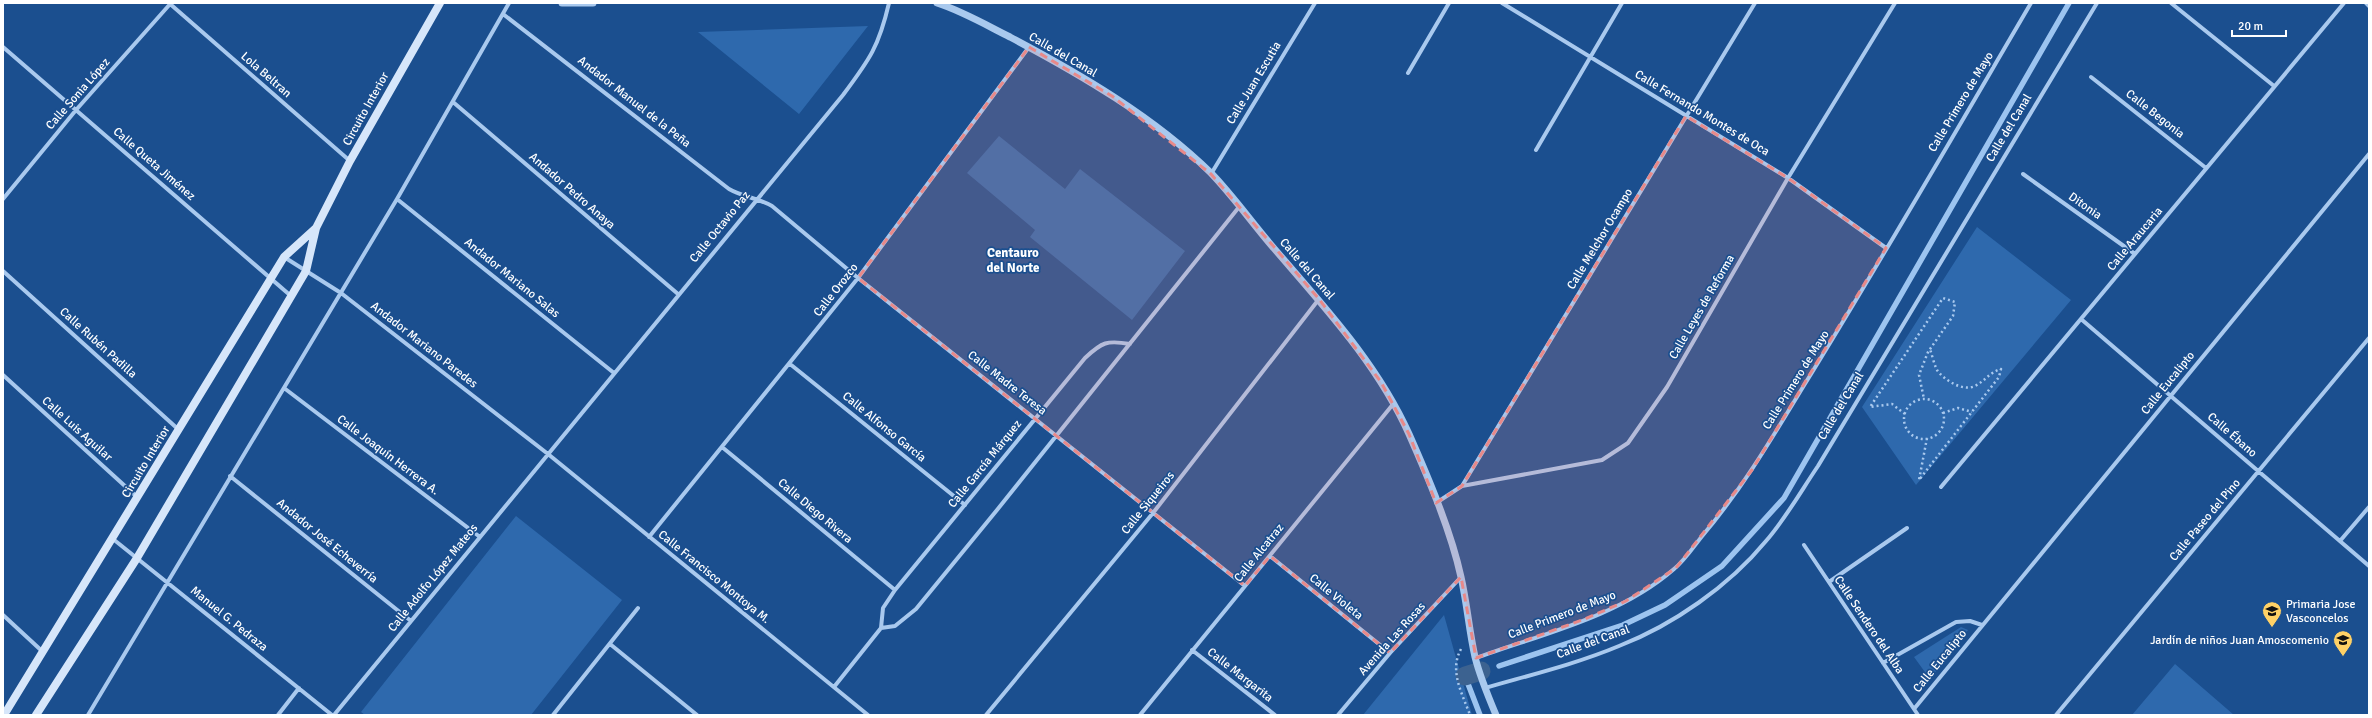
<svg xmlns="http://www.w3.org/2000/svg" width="2372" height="718" font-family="Signika,sans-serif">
	<rect width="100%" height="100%" fill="#1b4f8f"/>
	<path fill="#2e69ad" d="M868,26L799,114L698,32Z
		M999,136L1065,189L1080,169L1185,251L1132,320L1030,237L1035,230L967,173Z
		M1977,227L2071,300L1916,485L1862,407Z
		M516,516L622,600L531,715H365L361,712Z
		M1444,615L1472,715H1363Z
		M1961,627L1968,630L1930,679L1914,657Z
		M2175,664L2234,715H2132Z"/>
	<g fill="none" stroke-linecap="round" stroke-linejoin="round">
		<path stroke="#9cc4f0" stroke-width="5.5" d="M1499,666L1623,625L1665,605L1722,566L1784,498L2069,3
			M1465,676L1480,715"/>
		<path stroke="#3c6290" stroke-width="19" d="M1465,676L1481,671"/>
		<path stroke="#a9c9ee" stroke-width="2.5" stroke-dasharray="2 3" stroke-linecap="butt" d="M1904 419a20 20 0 1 1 40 0a20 20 0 1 1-40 0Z
			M1943,413L1958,408L1972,412
			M1905,414L1892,404L1870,407L1943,298L1955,302L1953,316L1928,352L1919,375L1924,399
			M1927,438L1919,480L1999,377L2001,369C1990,372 1985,381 1975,386C1963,392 1944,380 1937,370C1934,364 1932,355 1930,349
			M1461,649C1449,671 1462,693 1470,715"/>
		<path stroke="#a9c9ee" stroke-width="4" d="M169,3L350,161
			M1502,3L1788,178L1886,248
			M2171,3L2274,86
			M2366,3L2369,6
			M503,14L729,189C743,197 758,198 772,206L858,278L1245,586
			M3,47L291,296
			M1408,73L1449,3
			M2091,77L2206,168
			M453,102L678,294
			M1536,150L1622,3
			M1211,174L1315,3
			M2023,174L2135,254
			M3,199L76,110L171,3
			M397,199L614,373
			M284,257L341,293L548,454L868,715
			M3,271L179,430
			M2081,319L2369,566
			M790,364L965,505
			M3,375L137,497
			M284,388L480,537
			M722,447L895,590
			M230,476L411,621
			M1462,486L1755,3
			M1941,487L2344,3
			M1436,503L1462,486L1602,460L1628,443L1667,387L1788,178L1895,3
			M649,537L858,278L1029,47
			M113,539L332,715
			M2340,541L2369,507
			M1804,545L1918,715
			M1270,556L1390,653
			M1829,582L1907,528
			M3,615L43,652
			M881,628L895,626L916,609L997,510L1239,207
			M610,644L697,715
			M1192,650L1275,715
			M1476,658C1542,634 1619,617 1674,569C1685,560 1694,546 1703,535C1742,489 1772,438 1803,387C1881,261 1956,131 2031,3
			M1883,663L1956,622L1970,621L1982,625
			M834,687L881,628L883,608L895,590L1085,358C1102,342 1107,340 1130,344
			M1485,688C1530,675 1576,664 1619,646C1673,625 1729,586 1766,541C1786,518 1801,491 1818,466L2097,3
			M1914,709L2369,154
			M88,715L397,199L509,3
			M278,715L299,688
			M334,715L843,95C870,59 879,46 889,3
			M553,715L638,608
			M986,715L1153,513L1319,299
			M1140,715L1394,403
			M1338,715L1390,653L1461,577
			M2056,715L2369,338"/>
		<path stroke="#a9c9ee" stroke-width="7" d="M562,3H593
			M937,3C962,11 986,25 1010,37C1080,74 1154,117 1211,173C1235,198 1255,227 1278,253C1327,310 1378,365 1409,434C1428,477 1451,531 1461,577C1467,603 1469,630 1475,657C1480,677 1488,696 1496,715"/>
		<path stroke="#d6e6fa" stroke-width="8" d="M4,715L284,257L316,228
			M36,715L137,558L306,271L316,228L350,161L440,3"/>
	</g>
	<path fill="#e88989" fill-opacity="0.2" stroke="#e88989" stroke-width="3" stroke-dasharray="8 5" stroke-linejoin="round" d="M1029,47L1112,96L1211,174L1319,299L1381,382L1409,434L1436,503L1462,486L1686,116L1788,178L1886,248L1752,470L1676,568L1626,601L1585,619L1476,658L1461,577L1390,653L1270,556L1245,586L858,278Z"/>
	<defs>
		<symbol id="school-pin" viewBox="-11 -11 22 30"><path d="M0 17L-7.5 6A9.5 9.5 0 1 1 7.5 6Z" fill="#ffd166" stroke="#1b4f8f"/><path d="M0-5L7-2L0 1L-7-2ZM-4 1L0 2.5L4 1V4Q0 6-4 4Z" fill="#111"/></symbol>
	</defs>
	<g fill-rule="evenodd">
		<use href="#school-pin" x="2261" y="600" width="22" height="30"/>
		<use href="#school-pin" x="2332" y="629" width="22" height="30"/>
	</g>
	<g text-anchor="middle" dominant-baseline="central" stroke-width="3.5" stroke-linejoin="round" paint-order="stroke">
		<g font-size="12" fill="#fff" stroke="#1b4f8f">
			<text transform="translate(1063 55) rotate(30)">Calle del Canal</text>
			<text transform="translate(266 75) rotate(41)">Lola Beltran</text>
			<text transform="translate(1254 83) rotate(-59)">Calle Juan Escutia</text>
			<text transform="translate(78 94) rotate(-49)">Calle Sonia López</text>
			<text transform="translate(634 102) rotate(38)">Andador Manuel de la Peña</text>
			<text transform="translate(1961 102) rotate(-59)">Calle Primero de Mayo</text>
			<text transform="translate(366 109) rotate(-61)">Circuito Interior</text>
			<text transform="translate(1702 113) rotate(31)">Calle Fernando Montes de Oca</text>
			<text transform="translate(2155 114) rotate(38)">Calle Begonia</text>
			<text transform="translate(2009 128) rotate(-59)">Calle del Canal</text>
			<text transform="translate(154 164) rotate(41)">Calle Queta Jiménez</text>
			<text transform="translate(572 191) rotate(41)">Andador Pedro Anaya</text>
			<text transform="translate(2085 206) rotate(35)">Ditonia</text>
			<text transform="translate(720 227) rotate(-51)">Calle Octavio Paz</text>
			<text transform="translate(1600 239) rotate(-59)">Calle Melchor Ocampo</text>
			<text transform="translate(2135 239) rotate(-50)">Calle Araucaria</text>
			<text transform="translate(1307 269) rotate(49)">Calle del Canal</text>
			<text transform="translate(512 278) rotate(39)">Andador Mariano Salas</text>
			<text transform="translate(836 290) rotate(-52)">Calle Orozco</text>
			<text transform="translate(1702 307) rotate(-60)">Calle Leyes de Reforma</text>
			<text transform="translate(98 343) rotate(42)">Calle Rubén Padilla</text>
			<text transform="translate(424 345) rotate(38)">Andador Mariano Paredes</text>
			<text transform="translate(1796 380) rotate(-58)">Calle Primero de Mayo</text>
			<text transform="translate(1007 383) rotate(38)">Calle Madre Teresa</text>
			<text transform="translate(2168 383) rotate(-51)">Calle Eucalipto</text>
			<text transform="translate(1841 406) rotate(-59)">Calle del Canal</text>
			<text transform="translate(884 427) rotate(39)">Calle Alfonso García</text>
			<text transform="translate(77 429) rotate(42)">Calle Luis Aguilar</text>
			<text transform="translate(2232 435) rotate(41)">Calle Ébano</text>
			<text transform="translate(388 455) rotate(37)">Calle Joaquín Herrera A.</text>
			<text transform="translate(146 462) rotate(-59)">Circuito Interior</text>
			<text transform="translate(985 464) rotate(-51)">Calle García Márquez</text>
			<text transform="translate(1148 503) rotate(-51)">Calle Siqueiros</text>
			<text transform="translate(815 511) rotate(40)">Calle Diego Rivera</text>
			<text transform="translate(2205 520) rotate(-50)">Calle Paseo del Pino</text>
			<text transform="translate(327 541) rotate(39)">Andador José Echeverría</text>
			<text transform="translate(1259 553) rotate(-51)">Calle Alcatraz</text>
			<text transform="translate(714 577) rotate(39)">Calle Francisco Montoya M.</text>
			<text transform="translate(433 578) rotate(-51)">Calle Adolfo López Mateos</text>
			<text transform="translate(1336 597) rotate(39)">Calle Violeta</text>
			<text transform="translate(1562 615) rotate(-21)">Calle Primero de Mayo</text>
			<text transform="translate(229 619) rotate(39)">Manuel G. Pedraza</text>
			<text transform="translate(1869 625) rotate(56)">Calle Sendero del Alba</text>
			<text transform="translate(1392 639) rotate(-48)">Avenida Las Rosas</text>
			<text transform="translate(1593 642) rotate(-20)">Calle del Canal</text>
			<text transform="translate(1940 661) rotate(-51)">Calle Eucalipto</text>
			<text transform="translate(1240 675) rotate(38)">Calle Margarita</text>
		</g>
		<g font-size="12" fill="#fff" stroke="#1b4f8f" text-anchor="start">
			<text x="2286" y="604">Primaria Jose<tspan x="2286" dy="14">Vasconcelos</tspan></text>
			<text x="2329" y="640" text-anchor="end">Jardín de niños Juan Amoscomenio</text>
		</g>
		<g font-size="13" font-weight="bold" fill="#fff" stroke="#1b4f8f">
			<text x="1013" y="253">Centauro<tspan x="1013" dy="15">del Norte</tspan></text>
		</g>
	</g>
	<rect width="2372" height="718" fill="none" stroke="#ffffff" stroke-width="8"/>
	<path d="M2232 30v6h54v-6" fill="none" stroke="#ffffff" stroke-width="2"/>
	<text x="2238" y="30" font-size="12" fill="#ffffff" stroke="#1b4f8f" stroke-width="3" paint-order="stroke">20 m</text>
</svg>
